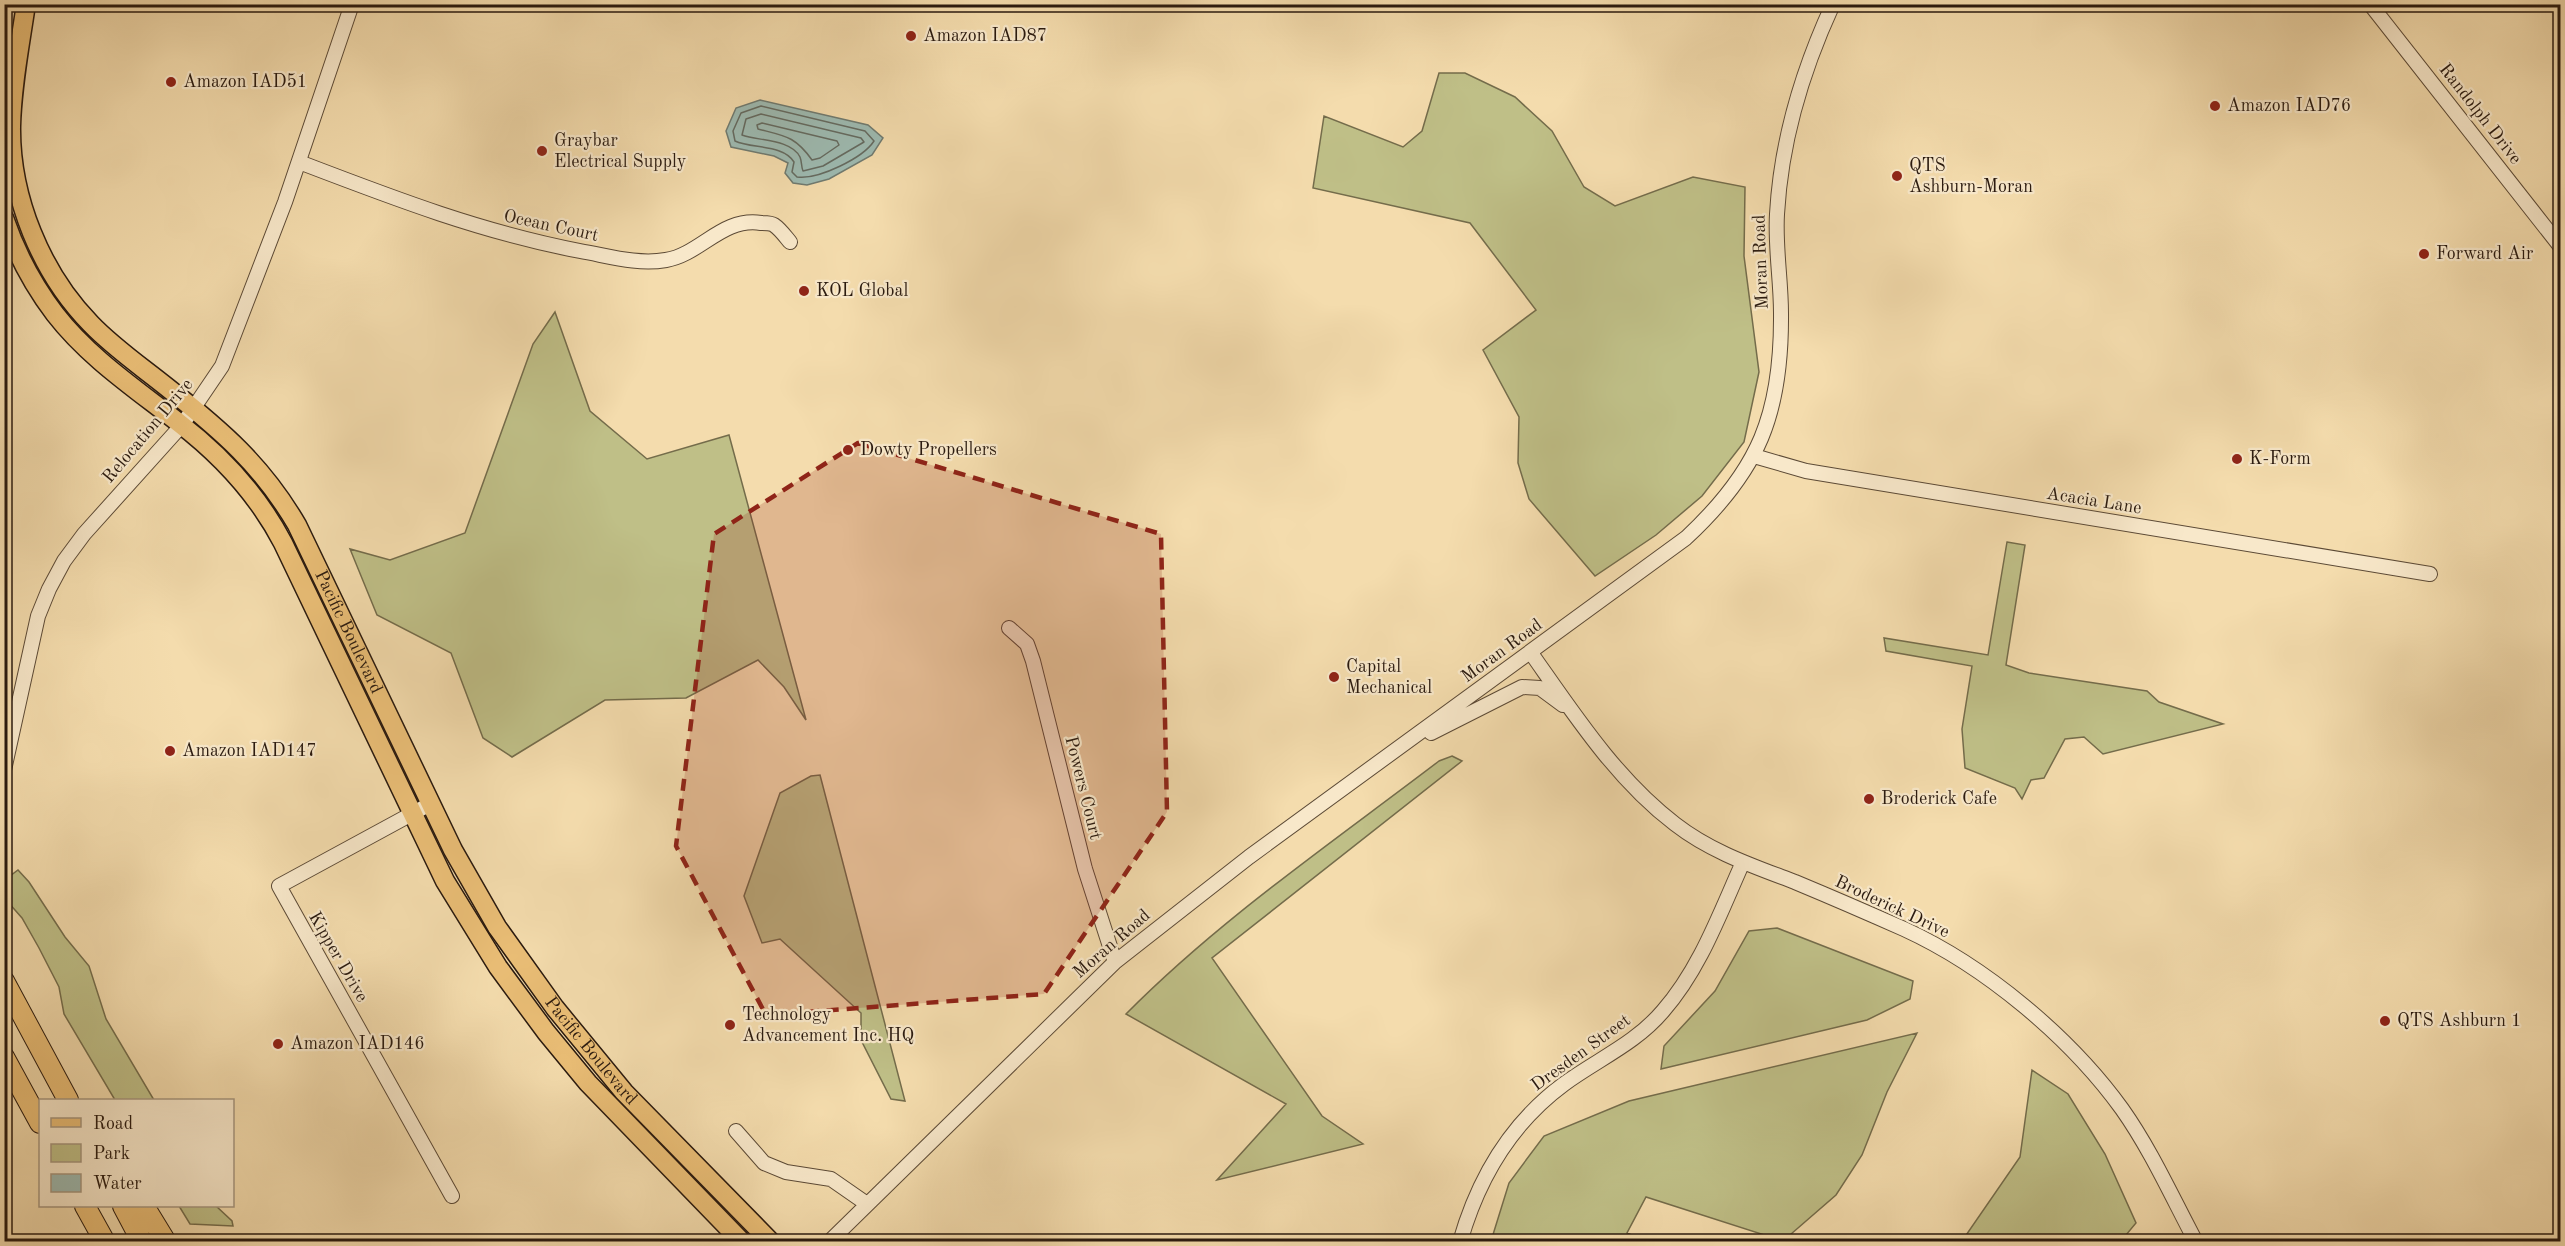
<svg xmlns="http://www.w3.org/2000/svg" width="2565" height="1246" font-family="'Old Standard TT',serif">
	<rect width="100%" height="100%" fill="#f4dcad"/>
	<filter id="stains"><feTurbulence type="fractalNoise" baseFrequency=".00333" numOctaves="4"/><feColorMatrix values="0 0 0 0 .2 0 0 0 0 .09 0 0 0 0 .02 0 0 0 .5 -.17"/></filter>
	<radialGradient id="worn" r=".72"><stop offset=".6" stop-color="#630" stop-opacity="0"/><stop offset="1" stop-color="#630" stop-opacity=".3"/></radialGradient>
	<path fill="#bfbf87" stroke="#746c4b" stroke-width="1.5" d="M1439,73H1465L1515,97L1552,131L1584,187L1615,206L1693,177L1745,187L1744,256L1759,372L1744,442L1702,496L1656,535L1595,576L1529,499L1518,463L1519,417L1483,350L1536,310L1470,223L1313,188L1324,116L1403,147L1422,131Z
		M555,312L590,411L647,459L729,435L806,720L784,687L758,660L686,698L605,700L512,757L483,738L451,653L377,615L350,549L390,560L465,533L533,344Z
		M2007,542L2025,545L2006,665L2029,673L2147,691L2159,702L2223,724L2103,754L2084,737L2065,739L2044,778L2031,780L2022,799L2015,788L1965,768L1962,729L1972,666L1886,651L1884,638L1988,655Z
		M1452,756L1462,761L1212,958L1322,1116L1363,1144L1217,1180L1286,1104L1126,1014C1220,919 1333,842 1439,761Z
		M820,775L905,1101L891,1099L861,1040V1013L780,939L762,943L744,896L780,793L811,776Z
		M18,870L29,882L65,937L89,966L106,1019L154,1100H115L64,1014L59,987L39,948L22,918L7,901L5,885L10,876Z
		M1777,928L1913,981L1910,999L1867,1020L1661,1069L1664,1046L1715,991L1749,931Z
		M1917,1033L1887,1092L1862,1155L1836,1195L1783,1241L1646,1197L1627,1233L1646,1241H1491L1509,1183L1544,1136L1629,1101Z
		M2032,1070L2068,1094L2105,1154L2136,1223L2121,1241H1962L2020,1157Z
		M179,1206H216L232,1221L233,1226L190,1224Z"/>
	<path fill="#9dbab1" stroke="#6f7a70" stroke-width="1.5" d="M760,100L868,125L883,138L872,155L829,179L807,185L793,183L785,173L788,163L774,156L731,147L726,131L736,108Z"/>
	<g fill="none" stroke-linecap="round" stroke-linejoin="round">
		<path stroke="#646a60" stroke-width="1.5" d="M761,106L865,131L874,141C863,158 818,180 797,177L792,172L794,162C783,144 752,149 735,141L733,131L741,113Z
			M761,114L861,138L864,142L823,166L803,171C801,166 802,162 800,157C791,139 758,141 742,135L746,119Z
			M762,123L837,141L839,145L820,158L812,160C795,136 785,136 758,129L757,125Z"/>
		<defs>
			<path id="minor" d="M2370,4L2560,246
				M299,162C393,198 481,232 580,251C609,256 637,265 666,260C701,254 722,217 761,223C765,223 771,223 774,225C780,229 785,236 790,242
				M1754,456L1806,471L2430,574
				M1009,628L1027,644L1033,661L1085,869L1115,962
				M1531,653C1574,714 1616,779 1675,824C1711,852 1753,866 1795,882C1831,897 1868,913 1904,929C1985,966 2070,1037 2122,1109C2151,1150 2172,1197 2196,1242
				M1431,733L1522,687L1540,688L1563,705
				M4,770L38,616L49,589L64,561L84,534L182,425L222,366L285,202L352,4
				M430,804L279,886L452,1196
				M736,1131L764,1163L786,1172L831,1179L867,1204
				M829,1242L1115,962L1249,857L1686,538C1759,470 1782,414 1781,313C1781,280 1775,247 1777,214C1781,142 1803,69 1833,4
				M1460,1242C1478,1179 1511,1123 1564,1084C1598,1059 1635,1044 1663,1011C1700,969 1720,913 1743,862"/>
			<g id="major">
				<path id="s1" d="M26,4C20,45 12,85 11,126C10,197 41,273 91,324C114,348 142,367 168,388C222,431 262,465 297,525L453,850L497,927L555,1008L624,1092L771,1242"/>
				<path d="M4,5L5,4"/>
				<path d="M4,218C16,253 33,285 55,314C89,358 136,389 179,423C222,456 258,495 283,543L445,881L498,967L546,1032L588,1083L742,1242"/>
			</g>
			<path id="highway" d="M4,981L68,1100
				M4,1057L40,1123
				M85,1206L105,1242
				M123,1206L142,1242
				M144,1206L166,1242"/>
		</defs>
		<use href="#minor" stroke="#5c4a36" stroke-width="16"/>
		<use href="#major" stroke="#2a1a0f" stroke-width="21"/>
		<use href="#highway" stroke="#2a1a0f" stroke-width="22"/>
		<use href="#minor" stroke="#f8e8ca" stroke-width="14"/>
		<use href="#major" stroke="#eabe76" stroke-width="18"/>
		<use href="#highway" stroke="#eabe76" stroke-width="20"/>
	</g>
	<path fill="#8f2418" fill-opacity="0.2" stroke="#8f2418" stroke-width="4.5" stroke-dasharray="12 8" stroke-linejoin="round" d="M858,443L1161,534L1167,812L1044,994L766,1015L676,846L714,534Z"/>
	<g fill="#8f2418" stroke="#f8e8ca" stroke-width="2">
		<circle cx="911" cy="36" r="6"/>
		<circle cx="171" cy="82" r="6"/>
		<circle cx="2215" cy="106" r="6"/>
		<circle cx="542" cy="151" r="6"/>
		<circle cx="1897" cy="176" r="6"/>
		<circle cx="2424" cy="254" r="6"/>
		<circle cx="804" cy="291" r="6"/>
		<circle cx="848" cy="450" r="6"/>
		<circle cx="2237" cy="459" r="6"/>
		<circle cx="1334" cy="677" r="6"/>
		<circle cx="170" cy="751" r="6"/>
		<circle cx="1869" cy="799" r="6"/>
		<circle cx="2385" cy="1021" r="6"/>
		<circle cx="730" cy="1025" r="6"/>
		<circle cx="278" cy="1044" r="6"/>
	</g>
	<g text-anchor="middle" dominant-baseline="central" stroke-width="4.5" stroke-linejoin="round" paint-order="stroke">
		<g font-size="18" fill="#2a1a0f" stroke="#f8e8ca" text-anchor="start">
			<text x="923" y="36">Amazon IAD87</text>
			<text x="183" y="82">Amazon IAD51</text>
			<text x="2227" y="106">Amazon IAD76</text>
			<text x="554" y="141">Graybar<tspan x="554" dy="21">Electrical Supply</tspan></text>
			<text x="1909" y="166">QTS<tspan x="1909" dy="21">Ashburn-Moran</tspan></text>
			<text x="2436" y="254">Forward Air</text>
			<text x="816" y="291">KOL Global</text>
			<text x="860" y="450">Dowty Propellers</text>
			<text x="2249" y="459">K-Form</text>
			<text x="1346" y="667">Capital<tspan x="1346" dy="21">Mechanical</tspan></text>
			<text x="182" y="751">Amazon IAD147</text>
			<text x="1881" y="799">Broderick Cafe</text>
			<text x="742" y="1015">Technology<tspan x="742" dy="21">Advancement Inc. HQ</tspan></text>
			<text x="2397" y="1021">QTS Ashburn 1</text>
			<text x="290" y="1044">Amazon IAD146</text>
		</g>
		<g font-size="18" fill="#2a1a0f" stroke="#f8e8ca">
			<text transform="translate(2480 114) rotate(52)">Randolph Drive</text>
			<text transform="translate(551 226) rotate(12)">Ocean Court</text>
			<text transform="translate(1761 262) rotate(-92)">Moran Road</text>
			<text transform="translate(148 431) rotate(-50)">Relocation Drive</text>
			<text transform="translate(2094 501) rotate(9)">Acacia Lane</text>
			<text stroke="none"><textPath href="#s1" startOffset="750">Pacific Boulevard</textPath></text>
			<text transform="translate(1502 651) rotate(-36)">Moran Road</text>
			<text transform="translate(1083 788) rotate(76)">Powers Court</text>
			<text transform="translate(1892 907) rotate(25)">Broderick Drive</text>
			<text transform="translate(1112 944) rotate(-41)">Moran Road</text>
			<text transform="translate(338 957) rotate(60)">Kipper Drive</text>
			<text stroke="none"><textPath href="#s1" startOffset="1236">Pacific Boulevard</textPath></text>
			<text transform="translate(1581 1053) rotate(-36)">Dresden Street</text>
		</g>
	</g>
	<rect width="2565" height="1246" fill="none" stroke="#f4dcad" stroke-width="24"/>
	<rect x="6" y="6" width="2553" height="1234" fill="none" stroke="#2a1a0f" stroke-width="3"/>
	<rect x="12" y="12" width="2541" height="1222" fill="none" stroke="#2a1a0f" stroke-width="1.5"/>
	<rect x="39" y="1099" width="195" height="108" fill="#f8e8ca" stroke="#a6967f" stroke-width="1.5"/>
	<rect x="51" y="1118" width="30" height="9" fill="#eabe76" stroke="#a6967f" stroke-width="1.5"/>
	<text x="93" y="1129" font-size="18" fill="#2a1a0f">Road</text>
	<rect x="51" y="1144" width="30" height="18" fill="#bfbf87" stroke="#a6967f" stroke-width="1.5"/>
	<text x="93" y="1159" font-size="18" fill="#2a1a0f">Park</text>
	<rect x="51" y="1174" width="30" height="18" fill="#9dbab1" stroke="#a6967f" stroke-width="1.5"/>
	<text x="93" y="1189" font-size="18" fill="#2a1a0f">Water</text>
	<rect width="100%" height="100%" filter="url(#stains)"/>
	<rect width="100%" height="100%" fill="url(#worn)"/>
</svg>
